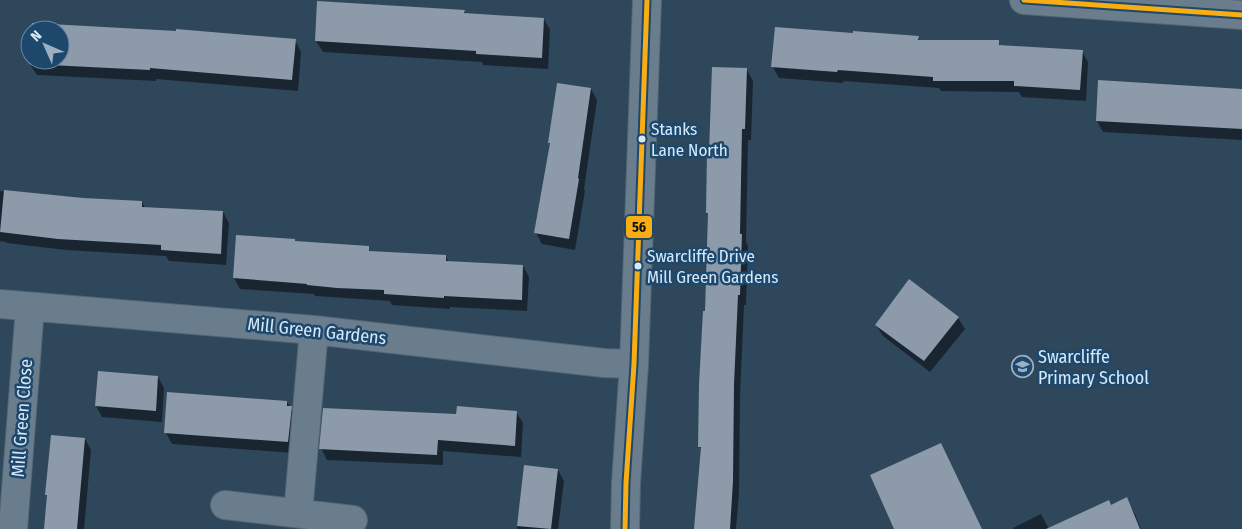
<svg xmlns="http://www.w3.org/2000/svg" width="1242" height="529" font-family="'Fira Sans Condensed',sans-serif">
	<rect width="100%" height="100%" fill="#2f475a"/>
	<path fill="#0007" d="M318,3L464,11L466,14L544,19L550,30L548,69L483,65L482,62L323,52L316,41Z
		M33,24L295,40L301,52L298,91L156,79V81L37,75L30,64L31,60H60V30H33Z
		M918,37L920,41H998L1001,47L1082,51L1088,62L1086,101L1022,97L1019,92L941,91L939,88L843,81V83L779,78L773,67Z
		M747,70L753,81L751,140H748L746,242L748,246L746,305H744L740,397L739,493L736,529H696L702,451L700,447L709,216L707,212L711,153Z
		M591,89L597,100L584,189L585,191L575,250L542,244L536,233L551,145L550,143Z
		M1242,90V140L1103,132L1097,121Z
		M0,191L83,199L142,202L145,208L223,212L229,223L226,265L169,261L166,256L66,250L7,243L6,242L0,241Z
		M296,243L368,247L371,253L446,257L449,263L523,266L529,277L527,311L450,307V309L392,305L390,301L315,296L314,294L240,289L234,278Z
		M910,281L958,318L965,329L930,372L883,336L876,325Z
		M158,377L164,388L162,422L102,417L96,406Z
		M287,402L297,419L294,453L172,444L166,433Z
		M516,412L523,423L521,457L443,451V465L327,460L321,448L457,416Z
		M85,439L91,450L84,529H45L48,497L46,495Z
		M525,466L558,470L564,481L558,529H517Z
		M1126,499L1135,514L1141,529H1050L1111,506Z
		M1041,514L1049,529H1013V528Z"/>
	<path fill="#8c9aaa" d="M317,1L465,10L464,13L544,18L542,58L476,54V51L315,41Z
		M32,23L176,31V29L296,39L292,80L150,68V70L29,64L30,51V60H60V30H31Z
		M775,27L853,33V31L919,36L918,40H999V45L1083,50L1080,90L1014,86V81H933V77L838,70L837,72L771,67Z
		M712,67L747,68L745,129H742L740,234H742L740,295H738L734,385L733,481L730,529H694L701,447H698L699,384L703,311H705L708,213H706L707,152H709Z
		M1098,80L1242,89V129L1096,121Z
		M557,83L591,88L578,178L579,179L569,239L534,233L550,143H548Z
		M4,190L83,198L142,201V207L223,211L221,254L161,250V245L58,239L0,232Z
		M236,235L295,239V241L369,246V251L446,255V261L523,265L522,300L444,296V298L384,294V290L337,288L307,285V284L233,278Z
		M909,279L959,317L924,361L875,325Z
		M98,371L158,376L156,411L95,406Z
		M167,392L287,401V406H292L288,442L164,433Z
		M457,406L517,411L515,446L438,440L437,455L319,449L323,408L456,414Z
		M51,435L85,438L77,529H44L47,495H45Z
		M941,443L982,529H894L870,475Z
		M524,465L558,469L551,529L517,526Z
		M1127,497L1140,529H1046L1109,500L1111,505Z"/>
	<g fill="none" stroke-linecap="round" stroke-linejoin="round">
		<defs>
			<path id="minor" d="M1024,0L1242,15
				M0,304L314,330L604,363L634,364
				M225,505L353,520
				M298,513L314,330
				M13,529L30,307
				M625,529L626,483L634,364L647,0"/>
		</defs>
		<use href="#minor" stroke="#526575" stroke-width="30"/>
		<use href="#minor" stroke="#6a7d8d" stroke-width="28"/>
		<defs>
			<path id="bus-1" d="M1024,0L1242,15
				M625,529L626,483L634,364L647,0"/>
		</defs>
		<use href="#bus-1" stroke="#1d486c" stroke-width="9"/>
		<use href="#bus-1" stroke="#f8ad13" stroke-width="5"/>
	</g>
	<defs>
		<symbol id="school-ring" viewBox="-11 -11 22 22"><circle r="9.5" fill="#1d486c" stroke="#9cb0c2" stroke-width="1.5"/><path d="M0-5L7-2L0 1L-7-2ZM-4 1L0 2.5L4 1V4Q0 6-4 4Z" fill="#9cb0c2"/></symbol>
	</defs>
	<g fill-rule="evenodd">
		<use href="#school-ring" x="1010" y="354" width="25" height="25"/>
	</g>
	<g fill="#d6e9fa" stroke="#1d486c" stroke-width="2">
		<circle cx="642" cy="139" r="4.5"/>
		<circle cx="638" cy="266" r="4.5"/>
	</g>
	<g text-anchor="middle" dominant-baseline="central" stroke-width="5" stroke-linejoin="round" paint-order="stroke">
		<g font-size="17" fill="#d6e9fa" stroke="#1d486c" text-anchor="start">
			<text x="651" y="129">Stanks<tspan x="651" dy="21">Lane North</tspan></text>
			<text x="647" y="256">Swarcliffe Drive<tspan x="647" dy="21">Mill Green Gardens</tspan></text>
		</g>
		<g font-size="18" fill="#d6e9fa" stroke="#1d486c">
			<text transform="translate(317 331) rotate(6)">Mill Green Gardens</text>
			<text transform="translate(22 418) rotate(-86)">Mill Green Close</text>
		</g>
		<g font-size="18" fill="#d6e9fa" stroke="#1d486c" text-anchor="start">
			<text x="1038" y="357">Swarcliffe<tspan x="1038" dy="21">Primary School</tspan></text>
		</g>
	</g>
	<rect stroke="#1d486c" stroke-width="2" x="625" y="215" width="28" height="24" rx="5" fill="#f8ad13"/>
	<g font-size="14" text-anchor="middle" font-weight="bold" fill="#111">
		<text x="639" y="232">56</text>
	</g>
	<g transform="translate(45 45) rotate(315)"><circle r="24" fill="#1d486c" stroke="#6788a5"/>
	<path d="M0-4L9 19L0 12L-9 19Z" fill="#9cb0c2"/>
	<text y="-8" font-size="14" font-weight="bold" text-anchor="middle" fill="#d6e9fa">N</text>
	</g>
</svg>
